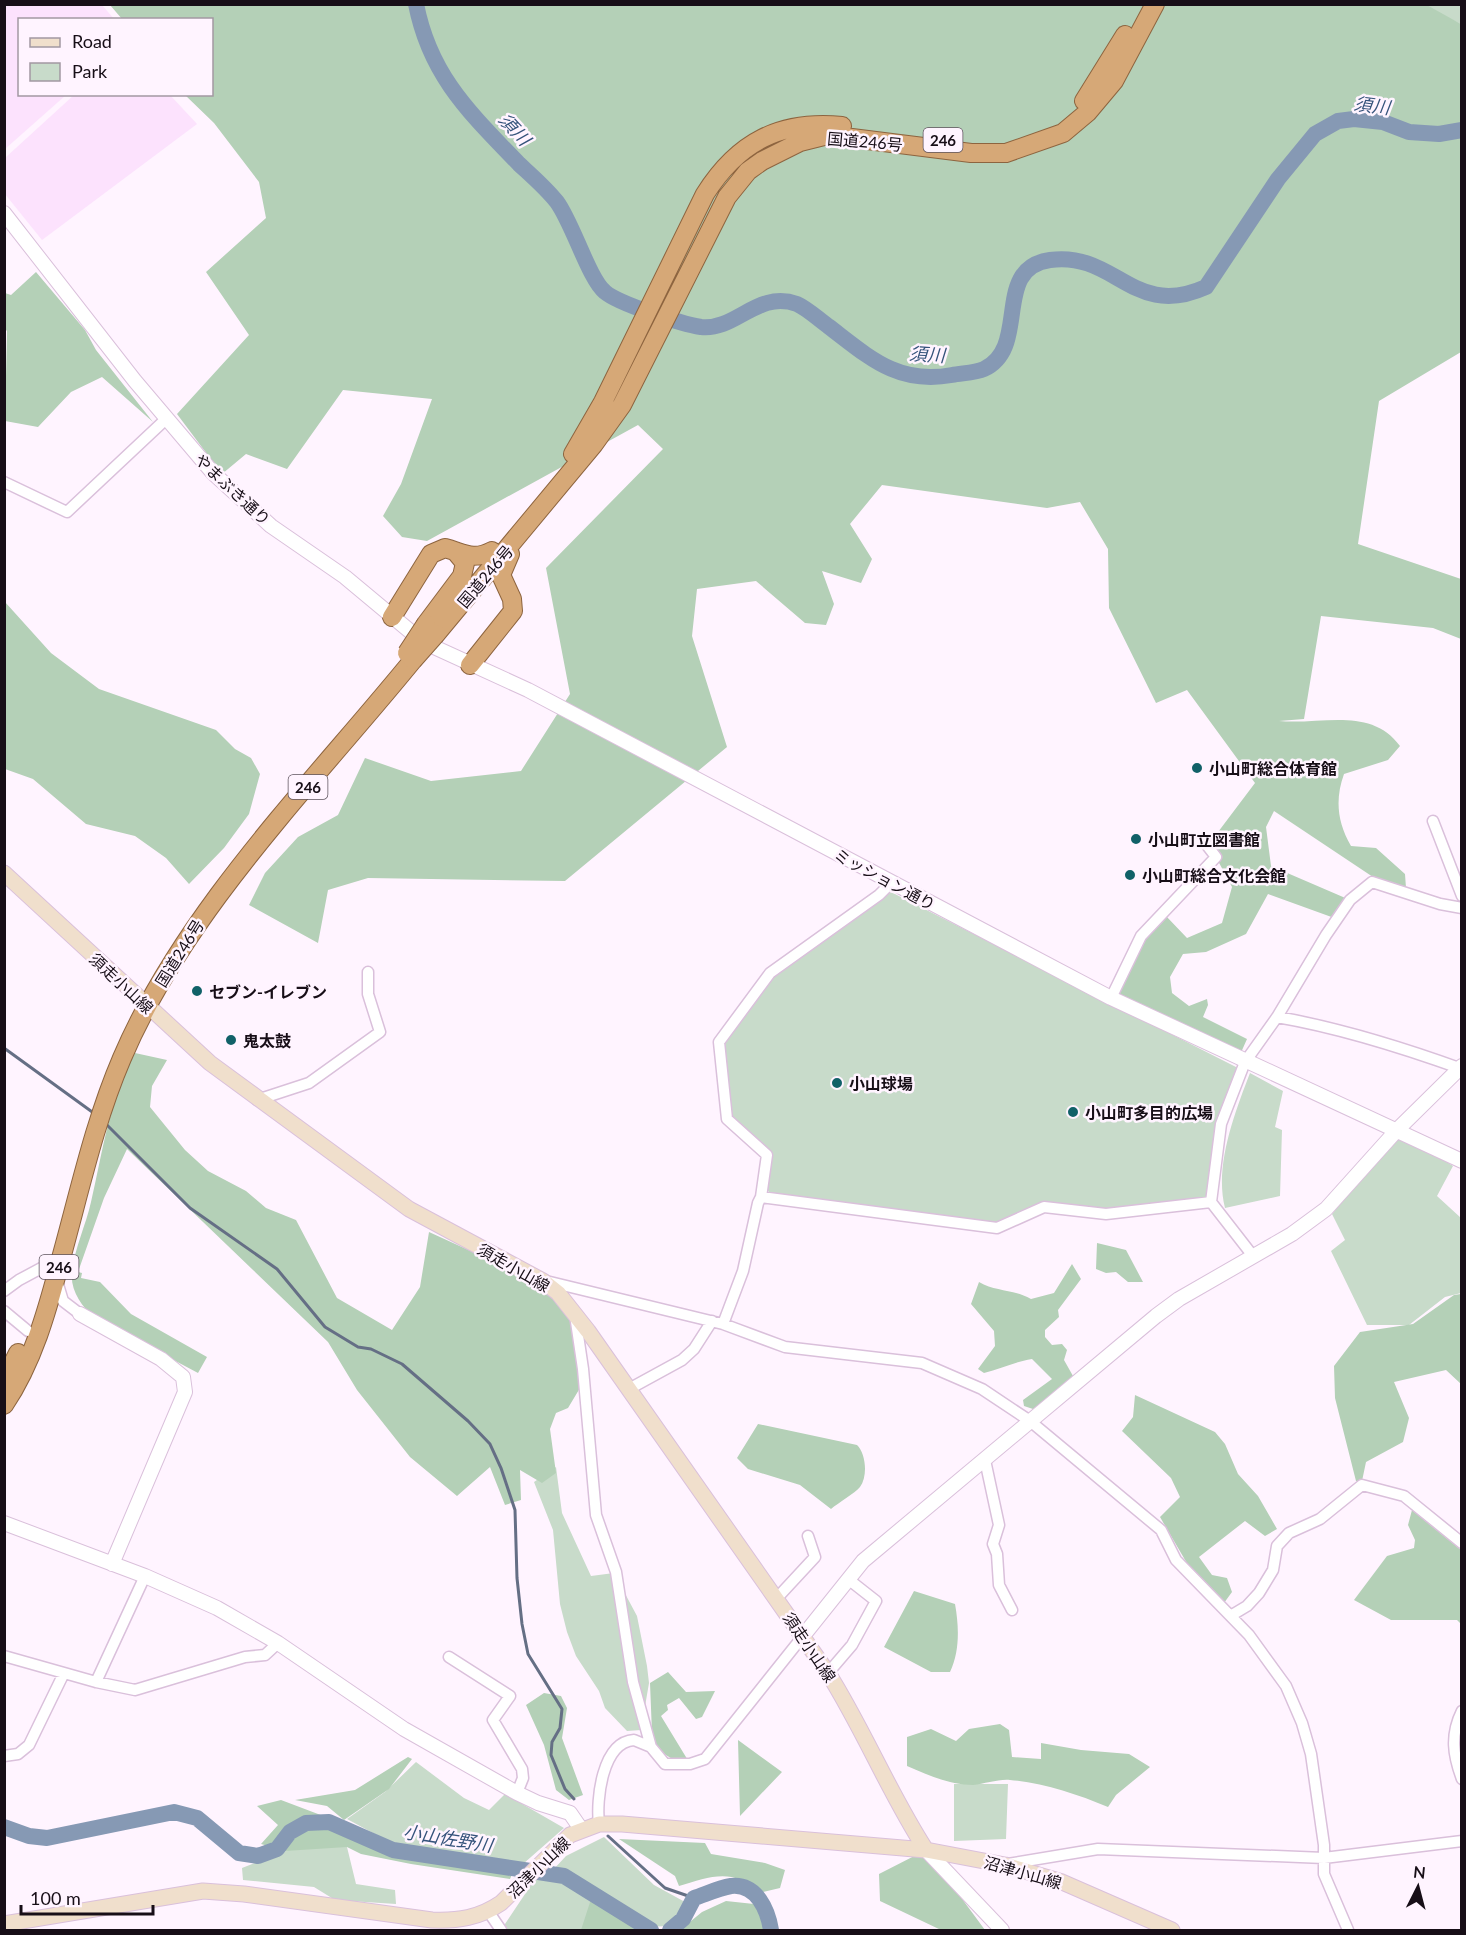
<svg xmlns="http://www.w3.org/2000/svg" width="1466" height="1935" font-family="Lato,'Noto Sans JP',sans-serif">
	<rect width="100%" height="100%" fill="#fff4ff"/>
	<path fill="#fce2fd" d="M5,4L102,5L114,19L20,20V94L66,95L5,149Z
		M74,95H170L197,124L42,240L5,194V158Z"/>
	<path fill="#c8dbca" d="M1421,5H1461V24Z
		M891,892L1236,1067V1076L1208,1194L1203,1199L1100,1209L1043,1202L998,1224L771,1194L767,1190L771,1154L731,1117L725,1042L774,976Z
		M1250,1073L1283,1091L1275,1127L1282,1130L1280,1196L1225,1208C1214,1166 1235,1112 1250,1073Z
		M1400,1132L1453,1166L1437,1196L1461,1218V1293L1445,1297L1409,1325H1367L1331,1251L1345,1240L1332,1214Z
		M556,1467L562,1513L591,1576L614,1573L637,1616L647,1666L649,1683L641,1730L627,1731L605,1708L599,1691L576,1656L567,1632L560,1604L553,1530L534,1482Z
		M416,1762L464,1798L489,1810L505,1794L564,1828L523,1864L397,1846L347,1819L385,1792Z
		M954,1784H1008L1006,1839L954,1841Z
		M604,1837L654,1885L685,1902L669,1926L645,1927L574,1875L553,1870L566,1856Z
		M296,1847H347L356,1884L395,1890L396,1904L335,1900L314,1887L243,1880L242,1868Z
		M537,1876H564L593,1893L583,1930H501Z"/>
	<path fill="#b4d0b7" d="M1425,4L1461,24V352L1379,401L1358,544L1461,579V639L1433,628L1321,616L1304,719L1279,721C1321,725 1371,706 1400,746L1388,760L1344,774C1335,799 1337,822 1351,846L1376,848L1405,874L1406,888L1382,883L1274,811L1266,827L1271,866L1350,900L1337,919L1268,894L1246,934L1206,952L1183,954L1170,977L1172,993L1189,1006L1207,999L1208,1005L1203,1017L1247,1039L1239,1057L1113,995L1131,946L1166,916L1187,938L1222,923L1232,887L1209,844L1255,783L1187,690L1156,703L1109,608L1108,549L1080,502L1047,508L882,485L850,524L872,559L861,583L822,571L834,604L826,625L805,623L756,581L697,589L692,636L727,747L565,881L368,878L328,890L318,943L249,905L265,873L298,837L338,815L365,758L431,781L521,771L570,694L546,568L663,449L638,425L427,541L402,537L383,516L401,484L432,399L343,390L287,469L246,454L222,474L177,414L249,335L206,272L266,218L259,182L214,123L185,95L212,94V20L122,19L110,5Z
		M36,272L85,330L96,350L153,422L102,377L71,392L38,427L5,421L7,331L5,329V293L11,295Z
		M5,602L51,653L99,689L216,730L235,749L251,758L260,774L249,814L224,848L189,884L166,858L135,836L86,824L33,779L5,769Z
		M135,1053L167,1060L152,1086L150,1107L185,1150L208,1171L246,1191L266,1208L296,1220L337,1298L392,1330L420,1287L429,1232L541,1283L570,1317L580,1388L568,1408L556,1413L550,1429L556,1473L542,1483L520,1470L521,1500L505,1505L490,1467L457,1496L410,1457L357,1390L328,1342L127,1149L104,1198L78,1272L82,1273L81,1278L100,1282L131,1314L207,1357L198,1373L93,1317C82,1306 70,1290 72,1273C74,1249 86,1225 91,1202C103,1151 109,1100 135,1053Z
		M1097,1243L1126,1250L1143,1282H1128L1116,1272L1106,1273L1096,1269Z
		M1072,1264L1081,1279L1058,1310L1059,1317L1045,1330V1337L1052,1345L1062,1344L1067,1350L1064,1360L1073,1376L1040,1407L1033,1409L1024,1406L1023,1400L1052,1379L1032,1359C1014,1362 1001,1369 984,1373L978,1369L995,1346L994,1331L971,1304L979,1282C996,1292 1014,1289 1031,1299L1054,1293Z
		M1461,1294V1384L1446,1370L1394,1382L1409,1418L1403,1442L1366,1462L1362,1481H1356L1335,1398L1334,1366L1360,1332L1413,1324L1454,1295Z
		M1135,1395L1215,1432L1225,1444L1238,1474L1258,1496L1277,1529L1265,1536L1245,1521L1199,1557L1212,1575L1227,1578L1232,1592L1224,1603L1188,1565L1160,1517L1180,1497L1171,1478L1122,1431L1133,1417Z
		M758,1424L857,1445C866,1454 868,1476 860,1487C855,1493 838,1503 831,1509L800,1485L748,1469L737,1458Z
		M1412,1510L1461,1550V1624L1457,1620H1391L1354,1600L1387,1556L1414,1548L1415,1540L1408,1525Z
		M914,1591L955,1604C959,1626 960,1651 950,1672H931L884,1647Z
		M668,1672L686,1692L715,1691L702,1717L696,1719L679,1698L667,1705L668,1710L661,1716L689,1762L674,1760L656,1749L652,1733L650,1683Z
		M544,1693L561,1696L567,1708L562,1738L583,1795L569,1800L556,1790L544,1745L526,1705Z
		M1000,1724L1009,1730L1012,1757L1041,1759V1743L1081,1750L1129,1754L1150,1767L1116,1795L1108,1807C1076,1794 1044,1783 1010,1780C998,1779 985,1784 973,1785C950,1785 928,1775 907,1766V1737L931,1729L956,1741L969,1729Z
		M738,1740L782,1772L740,1816Z
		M408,1757L412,1759L389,1789L344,1820L327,1806L295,1800L355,1790Z
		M281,1800L400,1845L516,1865L510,1879L411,1864L361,1854L347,1847L285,1851L261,1844L278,1825L257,1806Z
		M619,1839L705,1843L711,1854L765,1863L785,1870L780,1888L759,1893C733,1867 710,1877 679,1886L675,1876Z
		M926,1850L985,1930H941L880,1901L879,1874Z
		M593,1893L643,1930H581Z
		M726,1901L754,1904L770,1921L771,1930H680L702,1912Z"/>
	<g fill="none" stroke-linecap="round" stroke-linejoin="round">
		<path stroke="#656f85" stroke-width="3" d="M4,1048L95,1114
			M104,1122L190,1208L277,1269L325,1327L358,1347L371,1349L402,1364L468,1421L490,1444L501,1468L515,1510L517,1578L522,1624L528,1654L562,1709L560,1728L552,1742L551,1755L565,1789L574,1799
			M608,1836L665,1888L694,1898"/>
		<path stroke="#8699b4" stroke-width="16" d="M416,4C430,76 470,113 519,164C532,176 546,188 557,202C573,224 589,279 605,292C619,304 682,324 701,327C736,331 757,290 797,304C808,309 818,319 828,326C869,357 897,385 952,375C962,373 975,373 984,369C1031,347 991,268 1050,260C1116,251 1133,320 1206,287L1278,179L1315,134L1338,121L1354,119L1383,122L1409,132L1439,134L1462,130
			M4,1827L29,1836L47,1838L174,1812L197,1818L239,1853L258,1856L277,1849L290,1832L306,1823L329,1822L393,1850L564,1876L651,1930
			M670,1930L683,1919L694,1898C706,1894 719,1888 731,1886C757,1883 768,1911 771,1930"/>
		<defs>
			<path id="minor" d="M4,482L67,512L166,419
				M1433,821L1462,896
				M1111,998L1141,936L1216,857L1206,844
				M1277,1017C1341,1028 1401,1047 1462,1069
				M257,1100L309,1083L380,1032L368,994V972
				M761,1197L997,1228L1044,1207L1106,1214L1211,1202
				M1253,1256L1211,1202L1221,1124L1245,1062L1277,1017L1326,935L1350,900L1372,882L1440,904L1462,908
				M57,1281L63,1301L80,1314
				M546,1281L723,1324L785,1347L922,1363L982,1389L1030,1421L1161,1530L1176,1560L1249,1635L1286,1686L1302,1723L1311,1754L1324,1845V1874L1348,1930
				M4,1291L19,1280L47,1265
				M4,1311L28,1331
				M575,1315L583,1369L596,1515L616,1572L633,1682L651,1747
				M723,1324L743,1271L758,1203L761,1197L767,1155L727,1119L719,1042L770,973L879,895L891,883
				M629,1389L682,1360L694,1349L712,1321
				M985,1460L999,1525L993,1544L997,1554L999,1585L1012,1610
				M777,1598L815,1557L808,1536
				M1232,1615L1247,1606L1259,1593L1273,1570L1277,1546L1289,1533L1320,1519L1362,1485L1404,1496L1462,1543
				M4,1656L96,1682L135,1690L245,1657L265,1655L278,1643
				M449,1657L510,1696L493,1720L522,1769L523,1778L517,1793
				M828,1673L852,1645L876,1601L848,1579
				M96,1682L145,1576
				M1462,1711C1450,1735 1453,1755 1462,1779
				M4,1756L18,1754L29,1745L64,1673
				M599,1824C596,1800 602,1742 634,1740L651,1747L665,1764H690L705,1759L803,1636
				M1008,1864L1098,1849L1324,1858L1462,1841
				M488,1911L501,1930"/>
			<path id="tertiary" d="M4,213L135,381L213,473L271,526L345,577L423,642L528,690L1111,998L1462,1161
				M80,1314L161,1359L183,1377L185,1392L112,1564
				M4,1523L145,1576L217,1608L278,1643L404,1729L517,1793L538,1803L570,1813L581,1829
				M803,1636L863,1561L1156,1316L1179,1299L1292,1234L1326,1209L1397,1130L1462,1066
				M926,1850L1002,1930"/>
			<path id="secondary" d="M4,873L210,1063L409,1209L543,1281L558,1293L588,1331L828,1673C864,1730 889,1793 926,1850
				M4,1924L203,1891L244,1894L432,1920C458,1921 479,1918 501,1903L570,1835L599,1824H622L926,1850L1005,1865L1062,1882L1172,1930"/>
			<path id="trunk" d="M1084,101L1125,35
				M573,454L603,402L705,194C738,142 780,120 842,126
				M392,617L431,554L445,548C464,553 473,561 492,551
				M426,624L462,576L465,563L455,551
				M436,634L594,444L622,405L727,197L748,171L762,161L800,142L828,135L971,153H1006L1063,133L1088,112L1114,81L1155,4
				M470,665L513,611L512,599L501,575L510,554
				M4,1381L18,1353
				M4,1405C33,1362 47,1311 60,1262C79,1194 94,1123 122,1058C185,910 312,784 413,660"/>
		</defs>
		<use href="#minor" stroke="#dac0db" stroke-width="13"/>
		<use href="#tertiary" stroke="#dac0db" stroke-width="16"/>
		<use href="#secondary" stroke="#dac0db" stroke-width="17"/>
		<use href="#trunk" stroke="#8d643f" stroke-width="20"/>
		<use href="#minor" stroke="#fff" stroke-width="10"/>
		<use href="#tertiary" stroke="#fff" stroke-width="14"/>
		<use href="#secondary" stroke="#f0dfcc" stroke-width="15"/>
		<use href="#trunk" stroke="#d6a877" stroke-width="18"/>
		<defs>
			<path id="trunk-bridge" d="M407,653L426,624
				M413,660L436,634"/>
		</defs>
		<use href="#trunk-bridge" stroke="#8d643f" stroke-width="20" stroke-linecap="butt"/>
		<use href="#trunk-bridge" stroke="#d6a877" stroke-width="18"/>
	</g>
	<g fill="#116168" stroke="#fff4ff" stroke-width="2">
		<circle cx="1197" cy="768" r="6"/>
		<circle cx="1136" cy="839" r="6"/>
		<circle cx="1130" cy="875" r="6"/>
		<circle cx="197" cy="991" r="6"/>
		<circle cx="231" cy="1040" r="6"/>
		<circle cx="837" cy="1083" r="6"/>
		<circle cx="1073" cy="1112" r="6"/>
	</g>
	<g text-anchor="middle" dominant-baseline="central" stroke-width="5" stroke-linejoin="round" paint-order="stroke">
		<g fill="#fff4ff" stroke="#5d535d" stroke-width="1.5">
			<rect x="923.5" y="128" width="39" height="24" rx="4.5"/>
			<rect x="288.5" y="775" width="39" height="24" rx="4.5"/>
			<rect x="39.5" y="1255" width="39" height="24" rx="4.5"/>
		</g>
		<g font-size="15" font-weight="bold" fill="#170e17">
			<text x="943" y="140">246</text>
			<text x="308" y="787">246</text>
			<text x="59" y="1267">246</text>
		</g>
		<g font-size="16" fill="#170e17" stroke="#fff4ff">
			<text transform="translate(865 141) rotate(5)">国道246号</text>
			<text transform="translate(233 489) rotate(43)">やまぶき通り</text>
			<text transform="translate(485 576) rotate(-50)">国道246号</text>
			<text transform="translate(885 879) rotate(28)">ミッション通り</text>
			<text transform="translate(179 953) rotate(-58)">国道246号</text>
			<text transform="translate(122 983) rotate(43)">須走小山線</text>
			<text transform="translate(514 1267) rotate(30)">須走小山線</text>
			<text transform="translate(810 1647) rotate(56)">須走小山線</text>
			<text transform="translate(538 1867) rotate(-44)">沼津小山線</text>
			<text transform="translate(1023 1872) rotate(16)">沼津小山線</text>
		</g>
		<g font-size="16" font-weight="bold" fill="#170e17" stroke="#fff4ff" text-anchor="start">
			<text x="1209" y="768">小山町総合体育館</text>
			<text x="1148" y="839">小山町立図書館</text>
			<text x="1142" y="875">小山町総合文化会館</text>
			<text x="209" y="991">セブン-イレブン</text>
			<text x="243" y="1040">鬼太鼓</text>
			<text x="849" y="1083">小山球場</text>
			<text x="1085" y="1112">小山町多目的広場</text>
		</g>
		<g font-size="18" font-style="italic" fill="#35537b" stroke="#fff4ff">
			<text transform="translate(1372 105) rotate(7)">須川</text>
			<text transform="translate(515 129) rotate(47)">須川</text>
			<text transform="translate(927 354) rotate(3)">須川</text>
			<text transform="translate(448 1838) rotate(9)">小山佐野川</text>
		</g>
	</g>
	<rect width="1466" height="1935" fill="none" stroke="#170e17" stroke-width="12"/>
	<rect x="18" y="18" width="195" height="78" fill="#fff4ff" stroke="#a298a2" stroke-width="1.5"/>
	<rect x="30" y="38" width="30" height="9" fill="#f0dfcc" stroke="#a298a2" stroke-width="1.5"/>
	<text x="72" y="48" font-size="18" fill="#170e17">Road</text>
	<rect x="30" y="63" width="30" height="18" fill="#c8dbca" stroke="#a298a2" stroke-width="1.5"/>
	<text x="72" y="78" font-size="18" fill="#170e17">Park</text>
	<g transform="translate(1418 1887) rotate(6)" stroke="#fff4ff" stroke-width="4.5" paint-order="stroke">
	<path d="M0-4.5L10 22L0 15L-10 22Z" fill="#170e17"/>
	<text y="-9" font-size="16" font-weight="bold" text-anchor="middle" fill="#170e17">N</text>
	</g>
	<path d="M21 1905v9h132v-9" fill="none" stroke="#170e17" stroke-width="3"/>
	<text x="30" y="1905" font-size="18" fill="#170e17" stroke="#fff4ff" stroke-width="4.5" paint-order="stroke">100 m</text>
</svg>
